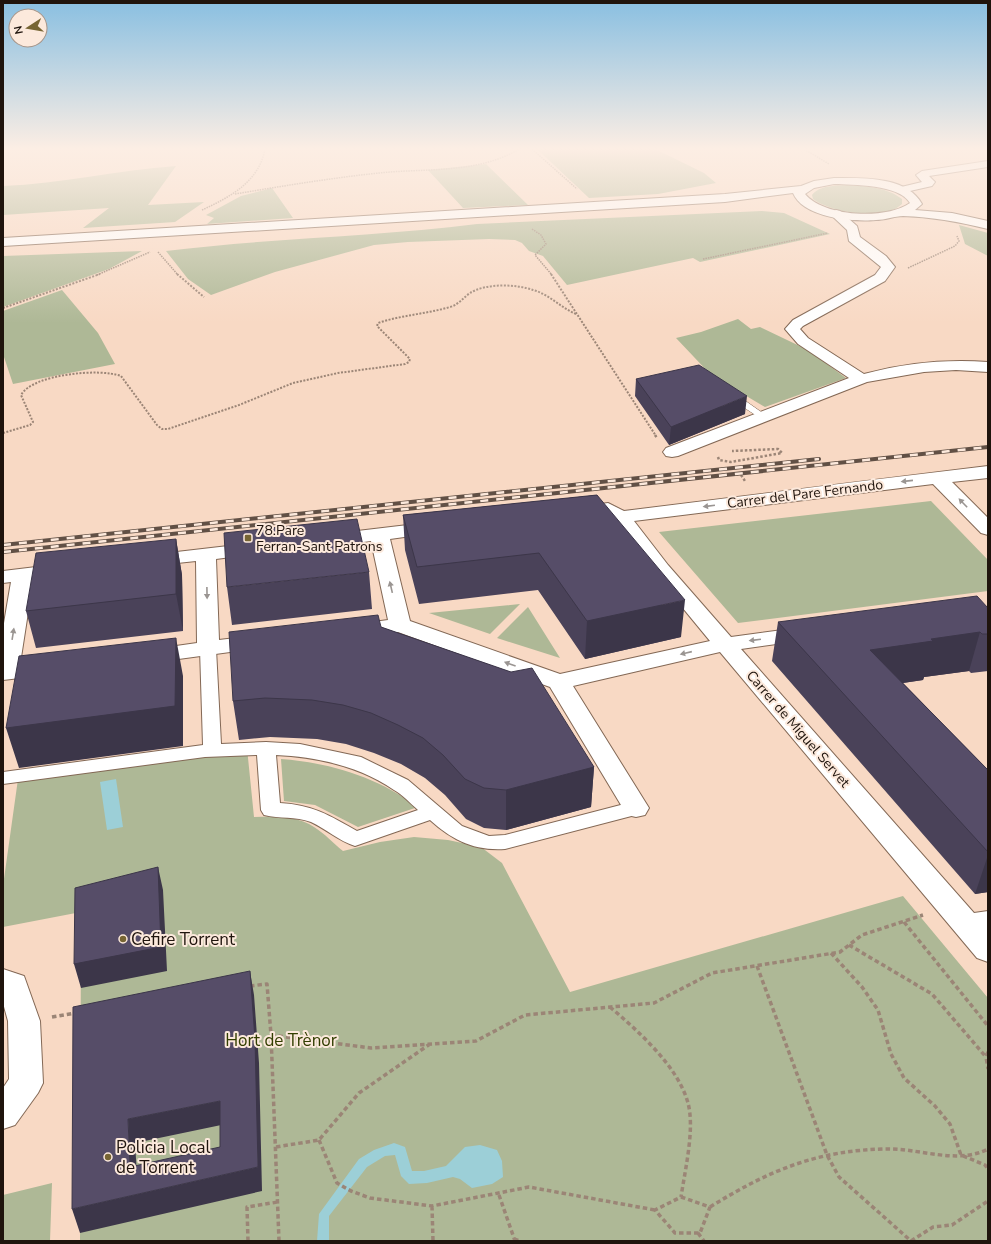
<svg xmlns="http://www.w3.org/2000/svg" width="991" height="1244" font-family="'Nunito Sans',sans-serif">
	<rect width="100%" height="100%" fill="#f8d9c4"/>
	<path fill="#aeb896" d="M537,149H655L704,173L716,183L658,194L589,198Z
		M486,164L528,205L463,208L428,170Z
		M176,166L148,205L204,202L175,222L83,228L109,208L3,215V186C61,184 118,170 176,166Z
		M847,185C865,186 887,187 902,199V204C885,221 831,213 813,199L812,195C820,185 835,186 847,185Z
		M272,188L293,218L207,224L214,218L206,215L241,196Z
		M762,211L784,213L830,234L700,262L693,258L567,285L543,256L529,251L522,243L515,240L489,239L408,242L374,245L275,272L211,295L188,279L166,251C270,238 374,237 477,224Z
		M959,225L988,233V256L965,244Z
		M142,251L109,269L3,307V256Z
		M62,290L98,333L115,364L13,384L3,354V311Z
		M738,319L751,329L760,327L808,350L846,378L765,407L711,375L676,338L701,332Z
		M931,501L988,560V591L738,623L659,532Z
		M520,604L490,634L429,613Z
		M528,607L560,658L497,638Z
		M247,748L254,817C274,816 296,815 314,827C324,833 333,843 343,851L380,842L414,837L448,840L481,847L502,863L570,992L903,896L988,998V1241H80L81,912L3,927V886L18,779Z
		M281,759C331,763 377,777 418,807L358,827L315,805L284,801Z
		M52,1183L50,1241H3V1195Z"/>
	<path fill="#9ccfd7" d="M116,779L123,827L107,830L100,782Z
		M394,1143L405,1147L412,1171H424L446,1166L465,1147L480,1145L497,1150L502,1161L503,1177L492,1184L472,1188L460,1179L453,1177L427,1183L409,1184L401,1176L395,1155L385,1156L367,1167L329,1216V1241H317L319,1214L359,1159L374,1150Z"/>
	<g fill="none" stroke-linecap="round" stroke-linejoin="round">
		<defs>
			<path id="service" d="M731,395H737L767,416L763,419L760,418L731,399Z"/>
			<path id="pedestrian" d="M208,644L214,645L216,649L221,744L266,742L300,744L361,757L408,780L462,826L489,836L505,835L636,801L643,803L646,808L643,813L505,849C474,851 452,840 430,820L355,846C339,841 326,829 311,822C295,816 280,819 264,815L261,810L257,755L205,757L3,784V772L203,745L200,649L202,645ZM276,755C317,757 359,766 394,790C403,795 410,803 418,810L357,831C329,815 313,805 280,803Z"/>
			<path id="minor" d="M988,161V167L929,176L935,182L932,186L901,193L895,190L897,188L922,182L916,175L922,171Z
				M836,210L840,211L857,226L860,237L886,256L895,267L885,281L803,326L800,329L808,338L864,374C905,363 945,359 988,362V372L956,370L924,372L867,382L678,456L672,457L666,456L663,452L666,448L849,378L798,344L785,329L793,320L875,275L881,267L849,241L847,230L830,214Z
				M988,466V478L952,482L988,518V535L981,533L933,484L634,521L668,565L731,637L805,627L813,629L816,634L813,639L741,649L974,913L988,911V962L977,958L720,652L573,686L649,808L645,815L636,817L627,815L550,687L398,632L352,638L344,636L341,631L344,626L388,620L371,541L332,546L325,544L322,540L325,536L332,534L433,522L440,524L443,528L440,532L390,539L410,621L560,674L710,641L654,573L614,521L604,515L579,518L572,516L569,512L572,508L608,503L624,511C746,496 867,480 988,466Z
				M254,543L261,545L264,549L261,553L216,559L219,640L260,635L268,637L271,642L268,647L149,663L141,661L138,656L141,651L197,643L196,561L149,566L142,564L139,560L142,556Z
				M61,564L68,566L71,570L68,574L33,580L20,664L46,662L54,664L58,669L54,674L3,680V629L11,582L3,583V571Z
				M3,969L24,976L40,1021L43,1083L38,1093L15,1125L3,1129V1088L9,1079L8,1021L3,1003Z"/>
			<path id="tertiary" d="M834,178C862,178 907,176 922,204L915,210L952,213L988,221V229C960,222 932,217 903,216C895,216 885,220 876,220C853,222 803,218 793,193L725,202L3,246V238L725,194L801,186L814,181ZM834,184C853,185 899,184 910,203C886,220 824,217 805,194L814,188Z"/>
		</defs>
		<use href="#service" stroke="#836855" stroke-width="1"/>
		<use href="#pedestrian" stroke="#836855" stroke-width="2"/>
		<use href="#minor" stroke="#836855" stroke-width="2"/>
		<use href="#tertiary" stroke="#836855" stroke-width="2"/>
		<path stroke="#9b8576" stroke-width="1.5" stroke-dasharray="1.5 1" stroke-linecap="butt" d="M532,149L577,189
			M804,149L829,164
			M235,194C283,186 331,178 379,173C426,168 478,174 519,149
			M202,210C230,197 259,182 265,149
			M532,229L541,235L546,244L535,255L552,275
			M158,252L178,275
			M703,259L828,233
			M908,268L955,246L959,241L957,236
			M97,275L150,252"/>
		<path stroke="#9b8576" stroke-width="2" stroke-dasharray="2 1.5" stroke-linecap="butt" d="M177,274L204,297
			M551,274L656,436
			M3,308L100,274
			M3,433L30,425L33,422L21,395C33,374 100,368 121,376L157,425L162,429H168L239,405L293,383L338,373L405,364L409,362L410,359L377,326L378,323C402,315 426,314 450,307C458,305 463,298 470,293C486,283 516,284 533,290C549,294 561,308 576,314"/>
		<path stroke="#9b8576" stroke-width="2.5" stroke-dasharray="2.5 2" stroke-linecap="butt" d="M655,435L657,438
			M718,457L719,460L731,462L782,453L778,449L732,451
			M741,475L745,481"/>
		<path stroke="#9b8576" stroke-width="3.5" stroke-dasharray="4.5 3" stroke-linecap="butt" d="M904,922L988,1026
			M849,945L932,994L986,1057
			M831,953L862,987L878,1010L891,1054L904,1078L935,1106L950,1124L961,1155L985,1165L988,1169
			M757,966L827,1155L839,1177L911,1241
			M250,986L267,984L271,1035L279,1241
			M610,1007C638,1031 678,1066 688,1103C695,1129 685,1170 681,1197
			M52,1017L75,1013
			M271,1035L371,1048L476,1041L525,1015L654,1003L712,973L840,952L862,935L923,915
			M988,1052L986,1057L988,1069
			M319,1140L337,1183L351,1191L370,1198L432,1206L529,1187L655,1210
			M276,1147L319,1140L359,1093L430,1044
			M499,1195L515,1241
			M681,1197L710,1207L700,1233H675L655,1210Z
			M432,1206L433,1241
			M710,1207C768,1171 817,1150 886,1149C920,1148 956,1165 988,1149
			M698,1233L704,1241
			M514,1239L520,1241
			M248,1241L247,1207L278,1202
			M911,1241L933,1227L952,1225L988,1201"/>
		<use href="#service" fill="#fff" fill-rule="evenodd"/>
		<use href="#pedestrian" fill="#fff" fill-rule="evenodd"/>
		<use href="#minor" fill="#fff" fill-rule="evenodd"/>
		<use href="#tertiary" fill="#fff" fill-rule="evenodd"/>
		<defs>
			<path id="rail" d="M3,545L819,459
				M3,552L988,447"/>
		</defs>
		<use href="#rail" stroke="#615045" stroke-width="4"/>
		<use href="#rail" stroke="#fce9dc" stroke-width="2.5" stroke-dasharray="8" stroke-linecap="butt"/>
	</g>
	<path fill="#4a4259" d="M636,379L745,414L669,445L635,396Z
		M597,495L681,637L585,659L538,590L419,604L405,550L403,515Z
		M176,539L182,575L183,631L36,648L26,611Z
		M369,572L372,609L232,625L227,587Z
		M988,608V671L971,673L969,671L924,677L923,680L903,683L988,770V892L975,894L772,661L778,622Z
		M381,627L511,672L594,767L591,807L506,830L484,828L466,819L445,795L425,778L401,764L374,753L346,744L317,739L270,737L239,740L233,701Z"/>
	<path fill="#3c3649" d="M747,396L745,414L669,445L671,427Z
		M176,539L182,575L183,631L176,594Z
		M685,600L681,637L585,659L587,621Z
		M980,632L969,671L924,677L923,680L861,689L870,650L931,639Z
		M176,638L183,676V746L19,768L6,728Z
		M594,767L591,807L506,830V790Z
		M988,855V892L975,894Z
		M158,867L163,890L167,971L81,988L74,964Z
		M250,971L254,995L259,1063L262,1191L80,1233L72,1209L258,1167Z
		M220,1101L226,1124L135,1143L138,1191L130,1167L128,1119Z"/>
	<path fill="#564d68" stroke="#3c3649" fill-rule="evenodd" d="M699,365L747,396L671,427L636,379Z
		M597,495L685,600L587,621L539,553L417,567L403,515Z
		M357,519L369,572L227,587L224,533Z
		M176,539V594L26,611L36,553Z
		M977,596L988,608V634H982L980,632L931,639L933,641L870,650L988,770V852L778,622Z
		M378,615L381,627L511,672L532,668L594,767L506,790L484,788L465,779L443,755L423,738L398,725L371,713L343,705L312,700L265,698L233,701L229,632Z
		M176,638L175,706L6,728L19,656Z
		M158,867L161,947L74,964L75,888Z
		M250,971L255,1039L258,1167L72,1209L73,1007ZM220,1101V1147L130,1167L128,1119Z"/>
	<defs><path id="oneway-solid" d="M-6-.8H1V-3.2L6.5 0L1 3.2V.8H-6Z"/></defs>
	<g fill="#9a9592">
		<use href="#oneway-solid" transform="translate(907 481) rotate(174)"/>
		<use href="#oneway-solid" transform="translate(963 503) rotate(-134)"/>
		<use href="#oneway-solid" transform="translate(709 506) rotate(173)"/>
		<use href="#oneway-solid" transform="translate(391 587) rotate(-103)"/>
		<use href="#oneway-solid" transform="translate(207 593) rotate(89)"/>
		<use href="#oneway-solid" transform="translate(13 634) rotate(-81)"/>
		<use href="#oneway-solid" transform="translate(755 640) rotate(173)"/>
		<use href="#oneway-solid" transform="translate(686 653) rotate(167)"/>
		<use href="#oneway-solid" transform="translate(510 664) rotate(-160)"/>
	</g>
	<linearGradient id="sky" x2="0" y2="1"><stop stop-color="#89bfe1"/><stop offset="0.46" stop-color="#fceee4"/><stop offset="1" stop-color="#fceee4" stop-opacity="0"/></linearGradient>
	<rect width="991" height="323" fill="url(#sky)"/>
	<g fill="#776533" stroke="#fce9dc" stroke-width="1.5">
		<rect x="244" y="534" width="8" height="8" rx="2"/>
		<circle cx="123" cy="939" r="4"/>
		<circle cx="108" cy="1157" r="4"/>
	</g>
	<g text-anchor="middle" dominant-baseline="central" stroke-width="4" stroke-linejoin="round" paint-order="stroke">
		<g font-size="14" fill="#1f140d" stroke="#fce9dc">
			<text transform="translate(805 494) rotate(-7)">Carrer del Pare Fernando</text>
			<text transform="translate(798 729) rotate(49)">Carrer de Miguel Servet</text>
		</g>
		<g font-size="14" fill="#1f140d" stroke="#fce9dc" text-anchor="start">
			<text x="256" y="530">78.Pare<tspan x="256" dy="16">Ferran-Sant Patrons</tspan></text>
		</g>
		<g font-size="17" fill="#1f140d" stroke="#fce9dc" text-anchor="start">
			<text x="131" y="939">Cefire Torrent</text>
			<text x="116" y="1147">Policia Local<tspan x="116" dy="20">de Torrent</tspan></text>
		</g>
		<g font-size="17" fill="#323e00" stroke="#fce9dc">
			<text x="281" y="1040">Hort de Trènor</text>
		</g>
	</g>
	<rect width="991" height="1244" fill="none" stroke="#1f140d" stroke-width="8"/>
	<g transform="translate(28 28) rotate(258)"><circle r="19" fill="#fce9dc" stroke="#a49489"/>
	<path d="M0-3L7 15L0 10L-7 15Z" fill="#776533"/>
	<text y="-6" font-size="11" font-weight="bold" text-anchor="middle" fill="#1f140d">N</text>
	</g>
</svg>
